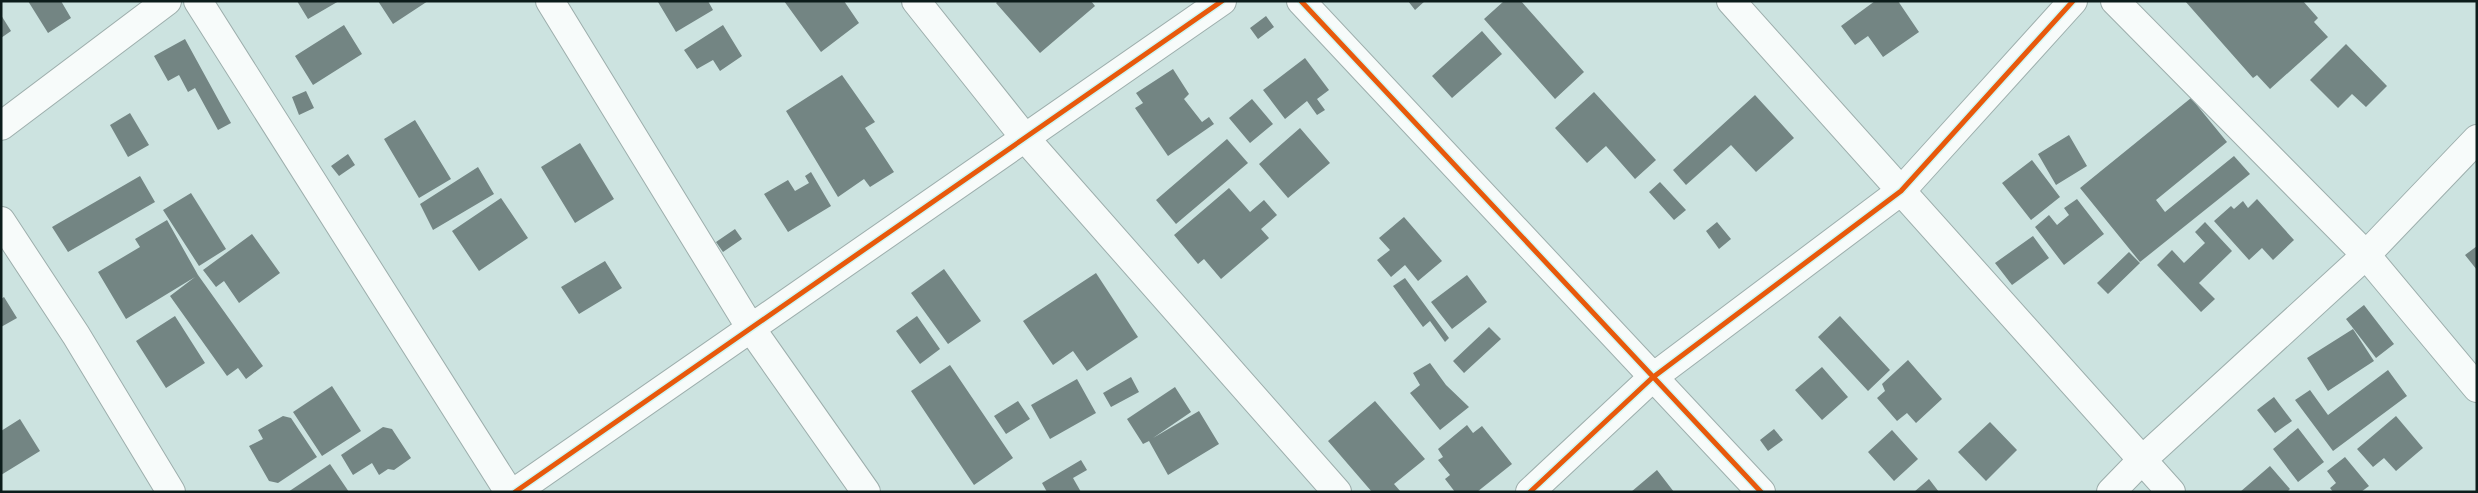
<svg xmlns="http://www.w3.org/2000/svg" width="2478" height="493" font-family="'Asap Condensed',sans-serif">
	<rect width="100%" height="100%" fill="#cce3e0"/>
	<path fill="#738583" d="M28,1H61L71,18L48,33Z
		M297,1H339L308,19Z
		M378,1H428L393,24Z
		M660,1H708L713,10L676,32L658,2Z
		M784,1H844L859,23L821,52Z
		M998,1H1091L1095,6L1040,53L996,3Z
		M1408,1H1425L1415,10Z
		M1504,1H1521L1584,72L1555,99L1484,19Z
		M1875,1H1898L1919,32L1883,57L1868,36L1855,45L1841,26Z
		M2185,1H2303L2318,18L2314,22L2328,37L2270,89L2257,75L2253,78Z
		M1,15L11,31L1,38Z
		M1266,16L1274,27L1258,39L1250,28Z
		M344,25L362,54L313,85L295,56Z
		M723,25L742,56L720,71L713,60L697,69L684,50Z
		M1482,31L1502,54L1452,98L1432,76Z
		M185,39L231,123L218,130L195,88L188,92L179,75L168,81L154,56Z
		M2346,44L2387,86L2366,107L2352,94L2338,108L2310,80Z
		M1305,58L1329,90L1317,99L1325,110L1317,115L1307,101L1285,119L1263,90Z
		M1173,69L1189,94L1184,99L1202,122L1209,117L1214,124L1168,156L1135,108L1143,103L1136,93Z
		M842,75L875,122L865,128L894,172L870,187L864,179L838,197L786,111Z
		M306,91L314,108L299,115L292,97Z
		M1594,92L1656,160L1635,179L1606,146L1587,163L1555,128Z
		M1755,95L1794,138L1756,172L1731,145L1686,185L1673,170Z
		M2191,98L2227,142L2156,200L2165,212L2234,156L2250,174L2140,262L2080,188Z
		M1252,99L1273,124L1250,143L1229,118Z
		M130,113L149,145L128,157L110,125Z
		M415,120L451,179L419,198L384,139Z
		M1300,128L1330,163L1288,198L1259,164Z
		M2069,135L2087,166L2056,185L2038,154Z
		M1227,139L1248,163L1176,224L1156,200Z
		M580,143L614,199L575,223L541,167Z
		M348,154L355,165L339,176L331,166Z
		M2032,160L2060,197L2031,220L2002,183Z
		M478,167L494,194L433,230L420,204Z
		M811,172L831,206L788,232L764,194L788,180L795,191L809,183L805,176Z
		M140,176L155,202L68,252L52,227Z
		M1660,182L1686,210L1674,220L1649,192Z
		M1229,188L1250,212L1264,200L1277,215L1261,229L1269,238L1221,279L1204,259L1198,264L1174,235Z
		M191,193L226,249L199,266L163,210Z
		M501,198L528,238L479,271L452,231Z
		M2077,199L2104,234L2064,265L2035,227L2049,215L2057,225L2069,215L2064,208Z
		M2257,199L2294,240L2273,260L2262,248L2249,260L2214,221L2231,206L2234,209L2243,201L2248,208Z
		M1404,217L1442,261L1418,281L1405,265L1391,277L1377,260L1390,250L1379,238Z
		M167,220L198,275L263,366L246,379L238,368L227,376L170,296L195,277L126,319L98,272L140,247L135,239Z
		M1717,222L1731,239L1719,249L1706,231Z
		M2205,222L2232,251L2199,283L2215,299L2201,312L2157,265L2172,250L2184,263L2205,243L2195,232Z
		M735,229L742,239L723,252L716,242Z
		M252,234L280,273L239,303L224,281L216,287L203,270Z
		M2033,236L2049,258L2012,285L1995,263Z
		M2477,246V270L2465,255Z
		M2129,252L2140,263L2108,294L2097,283Z
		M605,261L622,288L579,314L561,287Z
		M944,269L981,321L948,344L911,293Z
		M1096,273L1138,337L1087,371L1073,351L1053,365L1023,321Z
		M1467,275L1487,302L1452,329L1431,302Z
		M1405,278L1449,338L1445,342L1430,321L1423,327L1393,286Z
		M4,297L17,318L1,327V299Z
		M2364,305L2394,344L2376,358L2346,319Z
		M175,316L205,363L166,388L136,341Z
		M917,316L940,349L920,364L896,331Z
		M1840,316L1890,370L1868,391L1818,337Z
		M1489,327L1501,339L1464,373L1453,361Z
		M2353,329L2374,361L2328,391L2307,358Z
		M1908,360L1942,399L1916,423L1907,413L1897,421L1877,398L1885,391L1882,384Z
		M1430,363L1446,385L1469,407L1440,430L1410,393L1420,385L1413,373Z
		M950,365L1013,458L974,485L911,391Z
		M1822,367L1848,397L1822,420L1795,390Z
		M2388,370L2407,396L2333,451L2295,400L2310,390L2328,415Z
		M1131,377L1139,392L1111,407L1103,393Z
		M1077,379L1096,413L1050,439L1031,405Z
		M332,386L361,431L322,456L293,412Z
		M1175,387L1191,412L1153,438L1199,411L1219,444L1168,475L1149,441L1143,444L1127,419Z
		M2274,397L2292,421L2275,433L2257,410Z
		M1018,401L1030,419L1006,434L994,416Z
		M1375,401L1425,459L1394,484L1401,492H1372L1328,441Z
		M283,416L291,418L317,457L278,483L269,481L249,446L263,439L258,430Z
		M2396,416L2423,448L2396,471L2384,458L2373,467L2357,449Z
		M20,419L40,451L1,475V431Z
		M1990,422L2017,450L1986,481L1958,452Z
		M1467,425L1473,433L1482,426L1512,464L1477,492H1455L1445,479L1450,475L1438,460L1443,457L1438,449Z
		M383,427L392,429L411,458L394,470L388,469L379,475L372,463L353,475L341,455Z
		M2298,428L2324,462L2298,482L2273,449Z
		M1774,429L1783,440L1768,451L1760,440Z
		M1892,430L1918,459L1894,481L1868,452Z
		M2345,457L2369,486L2361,492H2333L2330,488L2336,483L2327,471Z
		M1081,460L1087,470L1073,478L1081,492H1047L1042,483Z
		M330,464L349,492H288Z
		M2270,466L2290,489L2287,492H2240Z
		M1657,470L1674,492H1631Z
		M1929,479L1939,492H1914Z"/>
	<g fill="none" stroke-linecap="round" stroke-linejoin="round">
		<defs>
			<path id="minor" d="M198,1L509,492
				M550,1L750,327L866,492
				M916,1L1025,138L1337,492
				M1301,1L1761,492
				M1731,1L2171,492
				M2115,1L2366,255L2477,388
				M1,126L167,1
				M1,221L76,335L171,492
				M515,492L1222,1
				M1530,492L1652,378L1901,191L2073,1
				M2111,492L2142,460L2366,255L2477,139"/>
		</defs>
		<use href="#minor" stroke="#9daeac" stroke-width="30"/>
		<use href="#minor" stroke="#f7fbfa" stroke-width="28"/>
		<defs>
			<path id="cycleway" d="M1301,1L1761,492
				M515,492L1222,1
				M1530,492L1652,378L1901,191L2073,1"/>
		</defs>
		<use href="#cycleway" stroke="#d0f9f5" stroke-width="8"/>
		<use href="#cycleway" stroke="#e8590c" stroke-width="5"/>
	</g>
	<rect width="2478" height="493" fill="none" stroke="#0c1c1b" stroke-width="5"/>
</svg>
